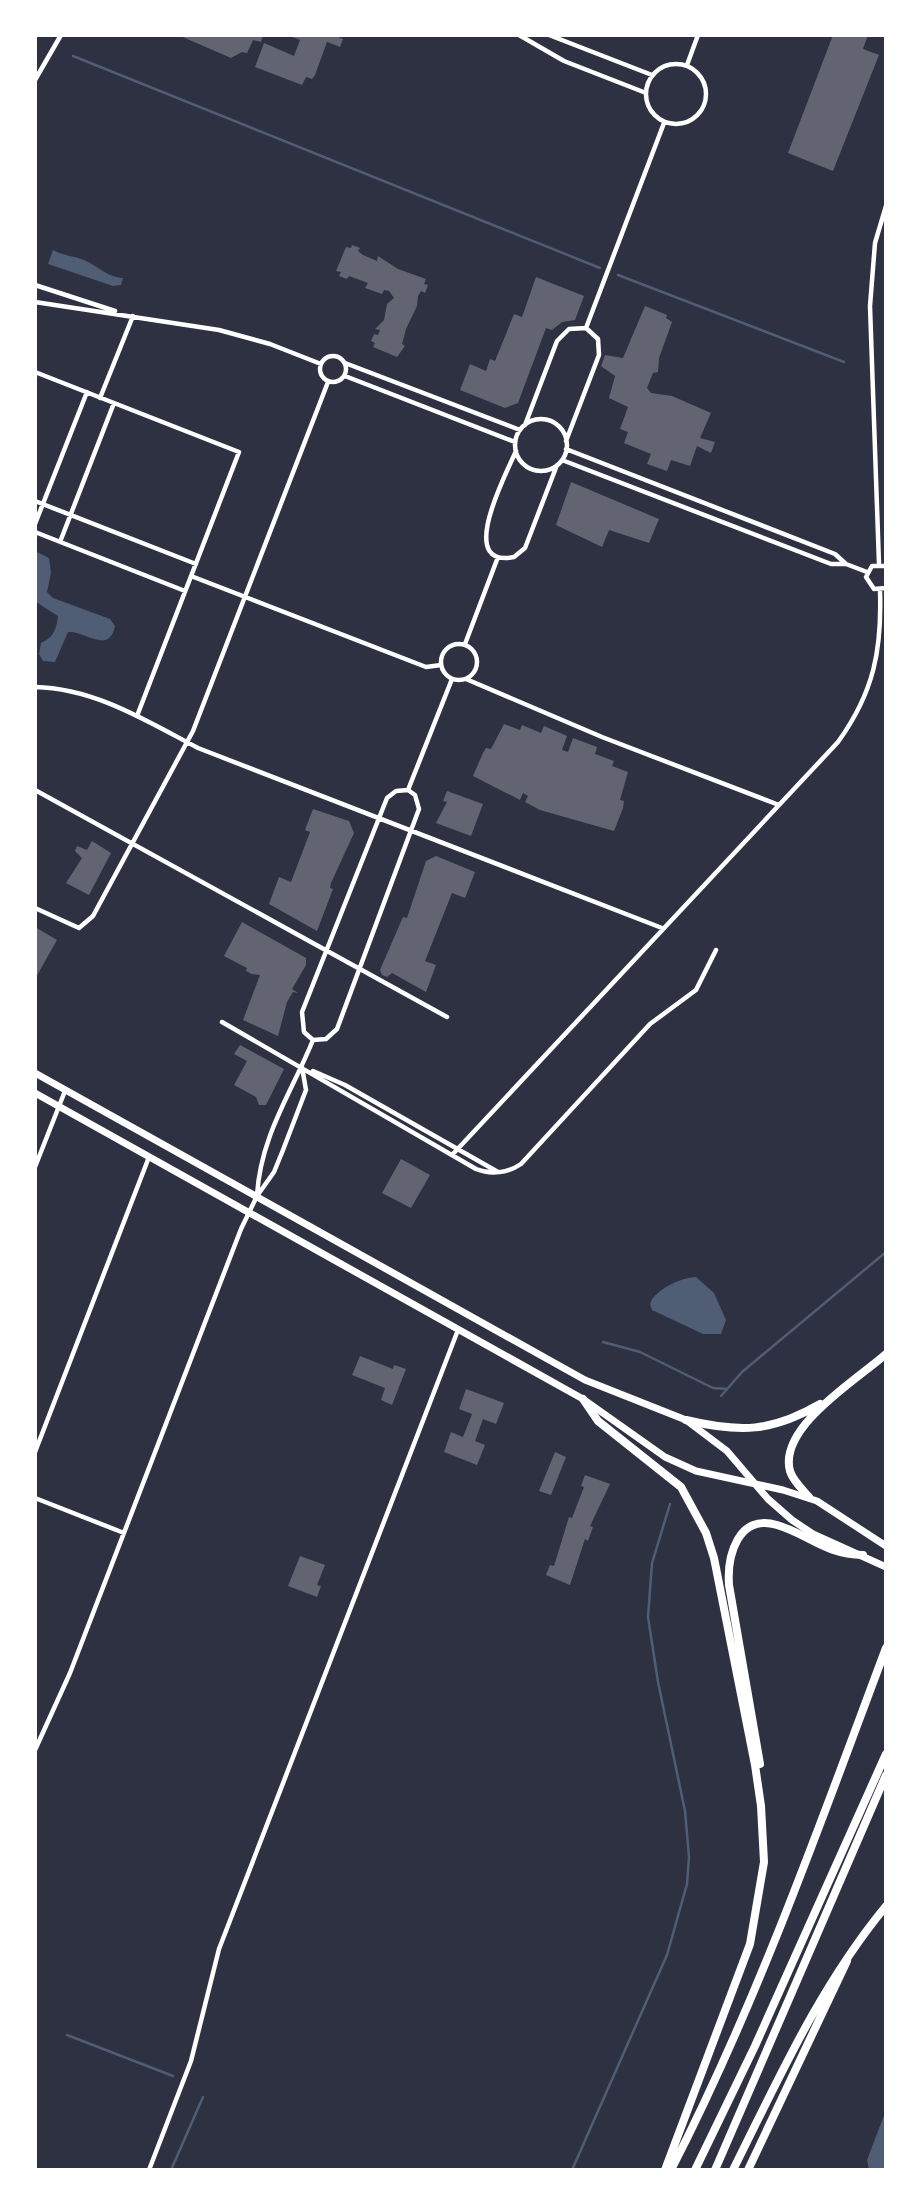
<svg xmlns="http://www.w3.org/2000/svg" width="921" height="2205" font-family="'DejaVu Sans',sans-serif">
	<rect width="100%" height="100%" fill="#2d3142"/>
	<path fill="#4f5d75" d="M53,250C64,256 70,255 81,259C97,264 105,277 123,278L121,285L113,286L48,264Z
		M35,551L49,558L51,573L47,592L53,598L110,619L115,626C109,655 86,631 68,632L55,662L43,661L39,654L41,643C54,637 56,630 58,616L36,602Z
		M696,1277L714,1293L726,1320L721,1334H703L652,1310L650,1304C654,1290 682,1277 696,1277Z
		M886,2110V2170H869L867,2160Z"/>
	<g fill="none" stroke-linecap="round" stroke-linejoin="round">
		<path stroke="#4f5d75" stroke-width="2.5" d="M73,56L600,268
			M618,275L844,362
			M603,1342L640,1352L713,1388L727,1389
			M721,1396L742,1372L886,1252
			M67,2035L173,2076
			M171,2170L203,2097
			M572,2170L667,1955L687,1884L689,1857L685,1811L658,1682L648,1617L652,1563L670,1504"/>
	</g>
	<path fill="#626471" d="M178,35H263L261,42L253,40L247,53L242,52L231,58Z
		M287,35H334L343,39L340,47L327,42L315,75L312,79L306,77L302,85L255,67L264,43L294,56L300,40Z
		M833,35H868L863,49L879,55L833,171L788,153Z
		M352,245L360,248L358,251L363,255L377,261L378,256L398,269L426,279L424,284L428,285L425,293L421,291L418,296L417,306L406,329L402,344L405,346L397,357L373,347L375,343L371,341L374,334L378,335L380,330L375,329L384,320L387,304L394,298L389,291L384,290L382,294L365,288L368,283L349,276L347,279L339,276L341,272L336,271L346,247L351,248Z
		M536,277L584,296L575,320L562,322L552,330L546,328L518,403L505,408L460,390L470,364L486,371L490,359L495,361L514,314L522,317Z
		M645,306L667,315L666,318L672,322L659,358L658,372L653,373L647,388L651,393L672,396L711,413L700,438L715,442L711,453L697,446L690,466L671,460L667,471L647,464L651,454L624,443L628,432L620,429L628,407L609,398L615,376L601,366L605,355L623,358Z
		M571,482L659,519L649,543L609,530L602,547L556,525Z
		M504,724L520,730L522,725L541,733L544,726L567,736L562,750L568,752L573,738L597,747L595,754L614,761L612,766L628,772L620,800L624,801L623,808L614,831L540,810L525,802L528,796L523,793L520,800L473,776L483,753L486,748L491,749Z
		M447,791L483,804L471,836L436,823L447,802L443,801Z
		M313,809L349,821L354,833L331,883L330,888L333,889L317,931L269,904L279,877L291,882L310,832L305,830Z
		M92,841L111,853L89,895L66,883L82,858L75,851L77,846L87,850Z
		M436,856L475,872L465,898L452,893L425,961L436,965L426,992L392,973L387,977L382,975L380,970L403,917L407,918L426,861Z
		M242,922L306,958V965L292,989L298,993L293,992L287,1002L278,1036L243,1020L260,975L252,974L246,971L247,968L224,956Z
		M35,927L57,940L35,979Z
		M240,1045L284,1069L266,1105H259L256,1097L234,1085L247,1061L234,1054Z
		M401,1159L430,1175L411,1208L382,1193Z
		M360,1356L393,1369L394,1365L406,1369L392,1405L381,1400L385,1388L352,1375Z
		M466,1389L504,1403L496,1424L483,1419L475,1441L485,1445L477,1465L444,1452L451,1432L463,1437L472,1414L459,1409Z
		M555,1452L566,1457L551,1495L539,1491Z
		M585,1475L610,1484L590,1526L593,1527L588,1541L585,1539L570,1585L546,1575L550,1565L554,1566L569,1517L572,1518L584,1487L581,1486Z
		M300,1556L325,1565L317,1585L321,1586L317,1597L288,1586Z"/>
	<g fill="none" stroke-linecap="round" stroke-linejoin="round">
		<path stroke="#fff" stroke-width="4.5" d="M519,35L564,61L646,93
			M549,35L652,75
			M646 94a30 30 0 1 1 60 0a30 30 0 1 1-60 0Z
			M687,65L698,35
			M35,80L61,35
			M35,285L115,311
			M35,302L219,330L270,344L321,364
			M586,328L664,123
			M320 369a13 13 0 1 1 26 0a13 13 0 1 1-26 0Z
			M345,363L520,430
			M35,372L239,452L137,716
			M345,376L515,442
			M100,398L133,316
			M515 445a26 26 0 1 1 52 0a26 26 0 1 1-52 0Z
			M525,425L557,341L569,329L586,328L598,339L599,355L566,441
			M566,449L835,554L846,564L867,572
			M516,451C507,472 455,569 514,557L525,548L557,465
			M562,460L831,564H845
			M35,501L196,564
			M35,524L87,392
			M35,532L185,591
			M60,542L114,403
			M879,564L870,306L875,243L886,206
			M886,566H872L866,577L874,589L886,588
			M191,576L426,667L441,665
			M465,644L498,557
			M441 662a18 18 0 1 1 36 0a18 18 0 1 1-36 0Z
			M466,679L602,737L779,805
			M35,687C94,688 147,721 198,748L662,928
			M35,790L447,1017
			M408,790L415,795L419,809L337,1029L326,1039L313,1040L304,1032L302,1012L387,798L396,791Z
			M408,790L452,679
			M35,908L79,928L93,916L193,731L328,382
			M222,1022L476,1169C491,1175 508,1173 521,1164L650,1024L696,990L716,950
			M313,1071L345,1085L498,1172
			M452,1155L838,742C874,692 882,650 880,590
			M35,1167L65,1091
			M257,1195C261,1135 291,1094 313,1040
			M35,1452L149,1157
			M35,1498L124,1533
			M35,1750L70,1673L241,1229L257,1196L274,1172L283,1150L306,1090L302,1067
			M149,2170L191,2061L219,1949L458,1330"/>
		<path stroke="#fff" stroke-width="7" d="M35,1073L585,1380L686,1420L727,1451L768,1499L792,1520L813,1534L886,1567
			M35,1093L583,1399L665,1457L696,1471L783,1490L817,1501L886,1546"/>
		<path stroke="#fff" stroke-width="8" d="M583,1399L598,1421L681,1487L706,1533L714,1558L755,1765L761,1806L764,1862L750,1944L665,2170
			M686,1420C740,1433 772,1432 820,1404
			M809,1497C802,1489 793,1481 790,1471C778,1427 858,1379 886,1354
			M760,1764L729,1585C727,1556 738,1513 777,1525C810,1535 824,1554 863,1555
			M671,2170C757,2003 820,1824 886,1648
			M695,2170L755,2046L886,1754
			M715,2170L886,1775
			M733,2170C779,2078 820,1986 886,1906
			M748,2170L847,1961"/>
	</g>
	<rect width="921" height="2205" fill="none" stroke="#ffffff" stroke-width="74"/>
</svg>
